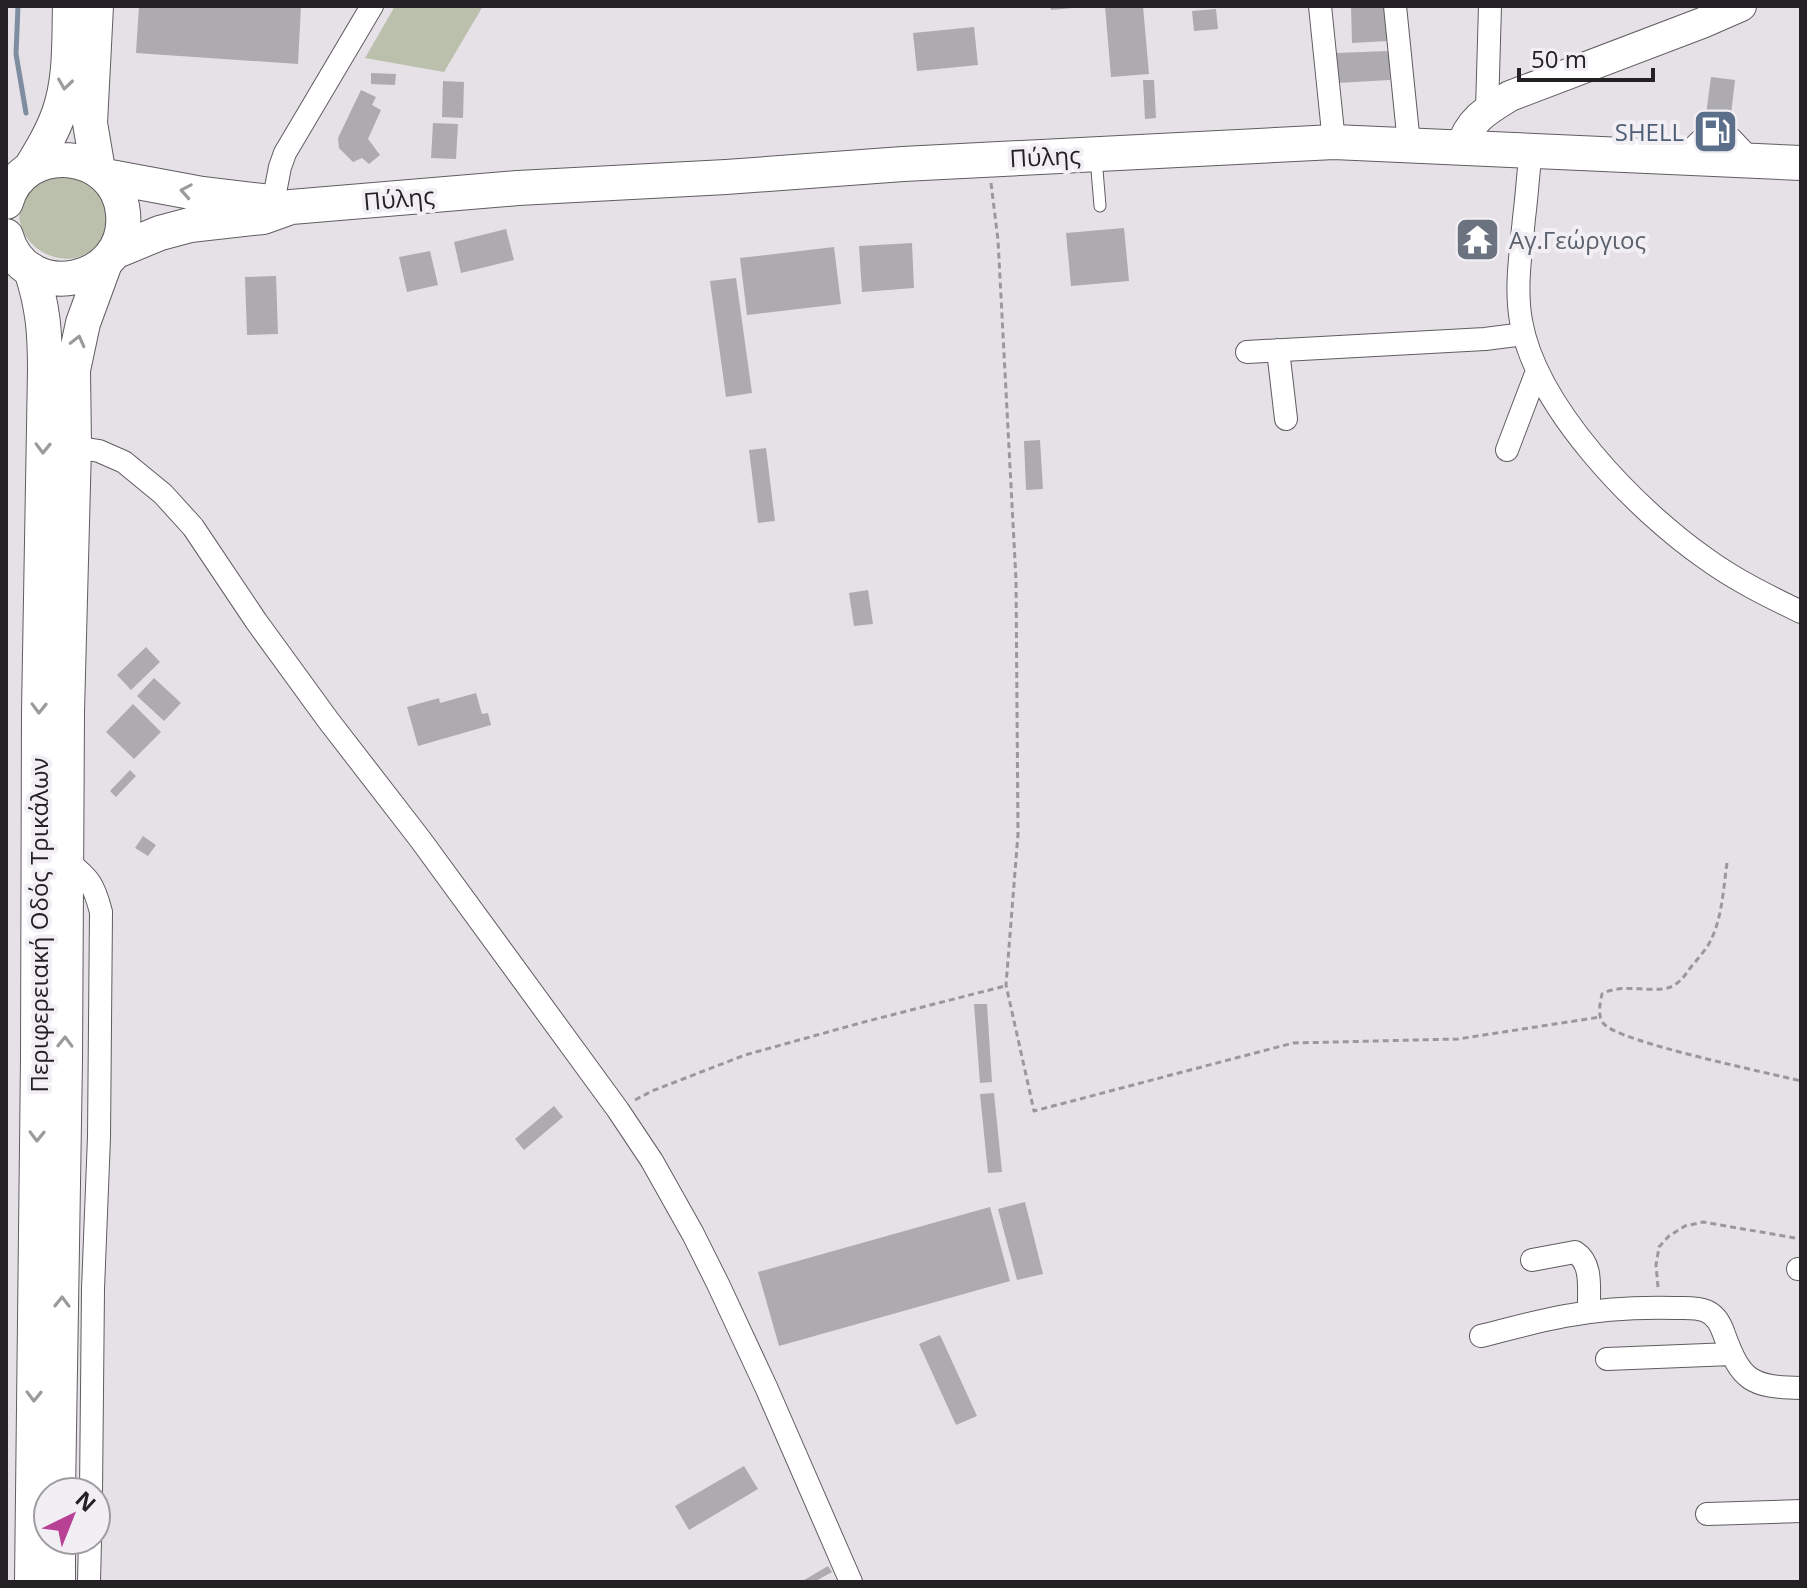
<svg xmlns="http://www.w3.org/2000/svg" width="1807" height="1588" font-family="'Open Sans',sans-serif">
	<rect width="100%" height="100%" fill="#e5e1e7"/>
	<path fill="#bac0ab" d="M395,6H483L444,72L365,58Z
		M51,170L102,188C104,198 110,222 107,231C105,239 98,245 92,250C57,277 3,236 24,196C29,186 43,178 51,170Z"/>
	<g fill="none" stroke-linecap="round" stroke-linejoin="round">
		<path stroke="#7e8da0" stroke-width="5" d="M18,6L16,54L26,113"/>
	</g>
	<path fill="#aeabb0" d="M139,6H301L298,64L136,53Z
		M1050,6H1073V8L1051,10Z
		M1105,6H1143L1149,74L1111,77Z
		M1351,6H1387L1388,41L1352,43Z
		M1216,9L1218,29L1194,31L1192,11Z
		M974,27L978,65L917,71L913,33Z
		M1389,51L1390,80L1337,83L1336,53Z
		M371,73L396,74L395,85L371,84Z
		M1711,77L1735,80L1728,141L1703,137Z
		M1143,80H1154L1156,118L1145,119Z
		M443,81L464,82L463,118L442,117Z
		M361,90L376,97L372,105L381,110L368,139L380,155L369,164L362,158L353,162L339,148L338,138Z
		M433,123L458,124L456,159L431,158Z
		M1124,228L1129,281L1071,286L1066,233Z
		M506,229L514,260L461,273L454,242Z
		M912,243L914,288L862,292L859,246Z
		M834,247L841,304L747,315L740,258Z
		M430,251L438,285L407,292L399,257Z
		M276,276L278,334L247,335L245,277Z
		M736,278L752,393L726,397L710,281Z
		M1040,440L1043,489L1026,490L1024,441Z
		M766,448L775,521L758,523L749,450Z
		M868,590L873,624L854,626L849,593Z
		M146,647L160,662L131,690L117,675Z
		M154,678L181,703L164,721L137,696Z
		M476,693L482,714L488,713L491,725L418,746L407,707L439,698L440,703Z
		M133,704L161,732L134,759L106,732Z
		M130,770L136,776L116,797L110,791Z
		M143,836L156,845L148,856L135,848Z
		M974,1004H987L992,1082L980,1083Z
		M994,1093L1002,1172L988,1173L980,1094Z
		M554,1106L563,1117L524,1150L515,1139Z
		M1025,1202L1043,1274L1017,1280L998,1209Z
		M990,1207L1010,1281L779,1346L758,1272Z
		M940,1335L977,1416L956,1425L919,1344Z
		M744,1466L758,1489L689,1530L675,1506Z
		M828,1566L832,1572L814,1582H801Z"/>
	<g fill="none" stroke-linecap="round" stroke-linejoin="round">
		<defs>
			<path id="lane" d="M1683,150L1701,133L1735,135L1752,153
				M1096,158L1100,206"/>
			<path id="street" d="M1320,6L1334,142
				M1395,6L1409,144
				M1487,110L1490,6
				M1531,151C1528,173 1527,195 1524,218C1521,252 1515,287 1521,321C1536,407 1635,509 1705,558C1735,580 1768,596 1801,612
				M273,203L280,167L285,153L372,6
				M1278,350L1286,419
				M1247,352L1485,339L1524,334
				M74,447L99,451L124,462L163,494L193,527L256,621L328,720L420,839L618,1110L652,1161L693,1234L718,1284L766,1387L851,1582
				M1507,450L1537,371
				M67,861C90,879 94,885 101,912L99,1137L93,1289L91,1492
				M1532,1260L1575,1252C1594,1264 1588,1292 1589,1312
				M1798,1269H1801
				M1481,1336C1509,1329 1537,1321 1565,1316C1601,1309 1639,1307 1676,1308C1685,1308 1697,1307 1706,1311C1716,1315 1721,1325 1724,1334C1741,1381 1751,1387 1801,1388
				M1607,1359L1731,1354
				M1707,1514L1801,1511
				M89,1582L90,1540"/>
			<path id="secondary" d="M1461,148C1469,120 1487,110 1510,96L1702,23L1741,6"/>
			<path id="primary" d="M96,6L90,123L98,170
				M30,169C41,151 52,133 59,113C71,79 69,41 70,6
				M105,176L202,194L271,202
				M6,202C23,140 117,149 123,213C130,285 25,305 6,236
				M114,252L160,233L190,225L263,217L291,207L518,188L726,177L903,164L1334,142L1801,163
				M31,270C43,306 45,332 45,370L39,713L38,1059L32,1582
				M58,1492L65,1060L67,712L74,447L73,370L83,323L105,263
				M58,1540V1582"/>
		</defs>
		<use href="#lane" stroke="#605d61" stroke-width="13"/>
		<use href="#street" stroke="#605d61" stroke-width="24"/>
		<use href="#secondary" stroke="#605d61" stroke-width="32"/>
		<use href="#primary" stroke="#605d61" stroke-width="36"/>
		<path stroke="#9b989c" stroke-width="3" stroke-dasharray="6 4" stroke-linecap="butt" d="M991,183L998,240L1016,580L1018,834L1006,985L1034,1111L1293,1043L1458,1039L1600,1017
			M1727,863C1723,891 1722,923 1707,947C1702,954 1696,961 1691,967C1683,978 1677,987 1663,989C1643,991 1619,984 1602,994C1600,1003 1597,1017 1604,1024C1619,1042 1769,1073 1801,1081
			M635,1100L652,1091L745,1055L864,1022L1005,986
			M1658,1287L1656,1265L1659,1247L1669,1236L1685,1226L1703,1222L1801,1239"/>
		<use href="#lane" stroke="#fff" stroke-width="11"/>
		<use href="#street" stroke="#fff" stroke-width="22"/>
		<use href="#secondary" stroke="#fff" stroke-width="30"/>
		<use href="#primary" stroke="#fff" stroke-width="34"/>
	</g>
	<defs><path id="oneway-chevron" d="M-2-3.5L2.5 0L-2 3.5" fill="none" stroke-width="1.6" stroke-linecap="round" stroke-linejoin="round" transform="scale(2)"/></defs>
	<g stroke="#9c9b9c">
		<use href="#oneway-chevron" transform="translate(65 84) rotate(98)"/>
		<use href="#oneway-chevron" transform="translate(186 191) rotate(-170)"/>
		<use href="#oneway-chevron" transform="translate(78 341) rotate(-76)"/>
		<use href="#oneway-chevron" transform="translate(43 448) rotate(91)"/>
		<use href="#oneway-chevron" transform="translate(39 708) rotate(91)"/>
		<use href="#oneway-chevron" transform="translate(65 1042) rotate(-89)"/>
		<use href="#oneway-chevron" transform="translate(37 1136) rotate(91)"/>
		<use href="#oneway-chevron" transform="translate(62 1302) rotate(-89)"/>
		<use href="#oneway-chevron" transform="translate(34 1396) rotate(91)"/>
	</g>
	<defs>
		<symbol id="fuel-square" viewBox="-11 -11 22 22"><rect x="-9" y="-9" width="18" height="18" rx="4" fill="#5c6f8a" stroke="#f2eff4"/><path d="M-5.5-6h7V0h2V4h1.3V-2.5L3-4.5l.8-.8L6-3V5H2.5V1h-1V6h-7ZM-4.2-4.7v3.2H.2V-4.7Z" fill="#fff"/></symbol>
		<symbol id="temple-square" viewBox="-11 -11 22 22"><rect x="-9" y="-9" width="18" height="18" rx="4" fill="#6b7280" stroke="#f2eff4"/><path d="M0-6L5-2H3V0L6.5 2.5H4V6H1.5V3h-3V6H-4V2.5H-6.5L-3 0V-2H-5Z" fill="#fff"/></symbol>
	</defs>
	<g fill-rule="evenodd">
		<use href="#fuel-square" x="1690" y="106" width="51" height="51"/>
		<use href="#temple-square" x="1452" y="214" width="51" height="51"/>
	</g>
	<g text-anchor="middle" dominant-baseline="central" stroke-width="8" stroke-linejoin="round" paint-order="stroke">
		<g font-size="24" fill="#4e5e75" stroke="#f2eff4" text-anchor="end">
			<text x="1684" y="131">SHELL</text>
		</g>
		<g font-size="24" fill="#232123" stroke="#f2eff4">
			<text transform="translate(1045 156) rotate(-3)">Πύλης</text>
			<text transform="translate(399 198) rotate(-5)">Πύλης</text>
			<text transform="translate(38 925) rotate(-90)">Περιφερειακή Οδός Τρικάλων</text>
		</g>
		<g font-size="24" fill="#5b616d" stroke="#f2eff4" text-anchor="start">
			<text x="1509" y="239">Αγ.Γεώργιος</text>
		</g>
	</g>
	<rect width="1807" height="1588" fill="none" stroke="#232123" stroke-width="16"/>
	<g transform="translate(72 1516) rotate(43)"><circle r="38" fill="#f2eff4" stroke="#9f9da0" stroke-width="2"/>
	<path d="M0-6L14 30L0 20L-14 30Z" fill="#b84196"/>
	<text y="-12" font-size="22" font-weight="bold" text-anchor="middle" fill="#232123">N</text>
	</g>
	<path d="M1519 68v12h134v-12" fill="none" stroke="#232123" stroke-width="4"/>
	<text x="1531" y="68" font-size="24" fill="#232123" stroke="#f2eff4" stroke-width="6" paint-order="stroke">50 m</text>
</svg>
